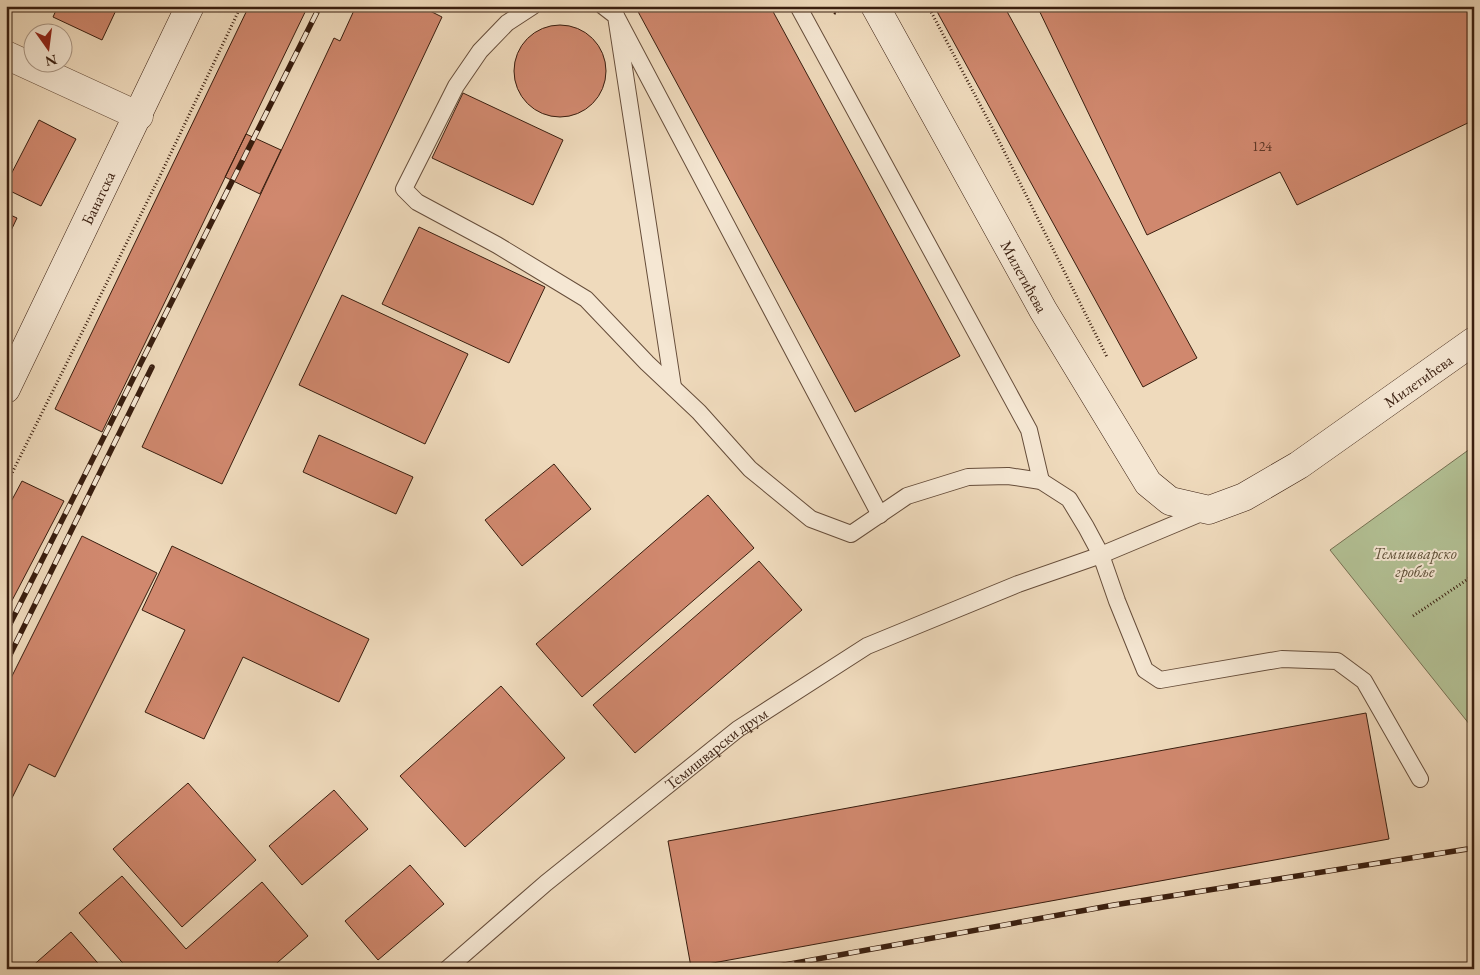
<svg xmlns="http://www.w3.org/2000/svg" width="1480" height="975" font-family="'EB Garamond',serif">
	<rect width="100%" height="100%" fill="#efdabc"/>
	<filter id="stains"><feTurbulence type="fractalNoise" baseFrequency=".004" numOctaves="4"/><feColorMatrix values="0 0 0 0 .2 0 0 0 0 .09 0 0 0 0 .02 0 0 0 .5 -.17"/></filter>
	<radialGradient id="worn" r=".72"><stop offset=".6" stop-color="#630" stop-opacity="0"/><stop offset="1" stop-color="#630" stop-opacity=".3"/></radialGradient>
	<path fill="#b3c195" stroke="#767052" d="M1474,446V730L1330,550Z"/>
	<path fill="#d0886e" stroke="#391e0f" d="M58,6H118L102,40L53,17Z
		M249,6H308L102,432L55,409Z
		M356,6H420L442,17L222,484L142,447L334,38L340,41Z
		M635,6H770L960,356L855,412Z
		M934,6H1004L1197,358L1143,387Z
		M1037,6H1474V120L1297,205L1280,172L1147,235Z
		M514 71a46 46 0 1 1 92 0a46 46 0 1 1-92 0Z
		M463,93L563,140L533,205L432,158Z
		M39,120L76,139L41,206L6,189V184Z
		M246,134L281,150L260,194L225,177Z
		M6,159L12,162L6,175Z
		M6,213L17,218L6,241Z
		M419,227L545,287L509,363L382,304Z
		M342,295L468,354L425,444L299,385Z
		M319,435L413,477L396,514L303,472Z
		M554,464L591,509L522,566L485,520Z
		M22,481L64,501L6,612V511Z
		M708,495L754,548L582,697L536,644Z
		M82,536L157,573L55,777L29,764L6,810V688Z
		M172,546L369,639L339,702L243,657L204,739L145,712L185,630L142,610Z
		M759,561L802,610L635,753L593,705Z
		M501,686L565,758L465,847L400,776Z
		M1366,713L1389,839L691,967L668,841Z
		M188,783L256,860L182,927L113,849Z
		M334,790L368,829L302,885L269,846Z
		M410,865L444,904L378,960L345,921Z
		M122,876L186,949L262,882L308,936L270,969H128L79,913Z
		M71,932L103,969H29Z"/>
	<g fill="none" stroke-linecap="round" stroke-linejoin="round">
		<defs>
			<g id="lane">
				<path d="M533,6L507,23L480,51L456,86L404,189L417,202L497,245L586,299L647,363L699,412L750,469L811,519L851,534L907,496L968,477L1008,476L1041,481L1069,499L1086,527L1101,555L1117,601L1145,670L1160,680L1282,659L1337,661L1364,681L1420,779"/>
				<path d="M603,6L616,16L673,387"/>
				<path d="M798,6L1029,430L1041,481"/>
				<path d="M616,16L880,515"/>
				<path id="s1" d="M447,969L546,883L738,729L867,646L1018,584L1101,555L1206,511"/>
			</g>
			<path id="street" d="M6,55L139,116"/>
			<g id="secondary">
				<path id="s2" d="M875,6L1043,310L1148,483L1170,501L1209,510L1244,497L1299,465L1474,341"/>
				<path id="s3" d="M6,389L190,6"/>
			</g>
		</defs>
		<use href="#lane" stroke="#664d3a" stroke-width="18"/>
		<use href="#street" stroke="#664d3a" stroke-width="29"/>
		<use href="#secondary" stroke="#391e0f" stroke-width="29"/>
		<path stroke="#391e0f" stroke-width="3" stroke-dasharray="1 2.5" stroke-linecap="butt" d="M832,6L835,13L845,6
			M928,6L995,133L1107,357
			M6,485L159,178L241,6
			M1413,616L1474,575"/>
		<use href="#lane" stroke="#f5e7d3" stroke-width="16"/>
		<use href="#street" stroke="#f5e7d3" stroke-width="28"/>
		<use href="#secondary" stroke="#f5e7d3" stroke-width="28"/>
		<defs>
			<path id="rail" d="M6,632L320,6
				M6,663L152,367
				M762,969L1114,905L1474,848"/>
		</defs>
		<use href="#rail" stroke="#391e0f" stroke-width="5.5"/>
		<use href="#rail" stroke="#f5e7d3" stroke-width="4" stroke-dasharray="11" stroke-linecap="butt"/>
	</g>
	<g text-anchor="middle" dominant-baseline="central" stroke-width="4" stroke-linejoin="round" paint-order="stroke">
		<g font-size="14" fill="#5f3827">
			<text x="1262" y="146">124</text>
		</g>
		<g font-size="16" fill="#391e0f" stroke="#f5e7d3">
			<text stroke="none"><textPath href="#s3" startOffset="212">Банатска</textPath></text>
			<text stroke="none"><textPath href="#s2" startOffset="309">Милетићева</textPath></text>
			<text stroke="none"><textPath href="#s2" startOffset="865">Милетићева</textPath></text>
			<text stroke="none"><textPath href="#s1" startOffset="348">Темишварски друм</textPath></text>
		</g>
		<g font-size="16" font-style="italic" fill="#5e4f37" stroke="#f5e7d3">
			<text x="1415" y="553">Темишварско<tspan x="1415" dy="18">гробље</tspan></text>
		</g>
	</g>
	<rect width="1480" height="975" fill="none" stroke="#efdabc" stroke-width="25"/>
	<rect x="8" y="8" width="1465" height="960" fill="none" stroke="#391e0f" stroke-width="2.5"/>
	<rect x="12" y="12" width="1455" height="950" fill="none" stroke="#391e0f"/>
	<g transform="translate(48 48) rotate(166)"><circle r="24" fill="#f5e7d3" stroke="#aa9785"/>
	<path d="M0-4L9 19L0 12L-9 19Z" fill="#8f2418"/>
	<text y="-8" font-size="14" font-weight="bold" text-anchor="middle" fill="#391e0f">N</text>
	</g>
	<rect width="100%" height="100%" filter="url(#stains)"/>
	<rect width="100%" height="100%" fill="url(#worn)"/>
</svg>
